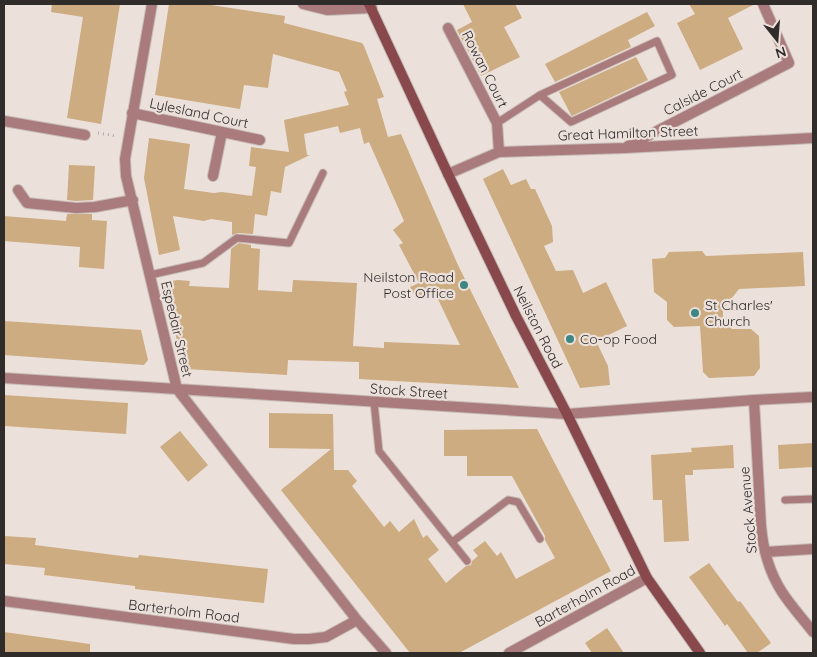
<svg xmlns="http://www.w3.org/2000/svg" width="817" height="657" font-family="Quicksand,sans-serif">
	<rect width="100%" height="100%" fill="#ece0db"/>
	<path fill="#ccac80" d="M52,4H120L101,124L67,118L83,17L51,12Z
		M169,4H204L285,16L284,23L362,43L364,46L384,97L377,99L388,137L401,134L457,263L519,388L359,379V362L288,360L287,375L186,369L181,342L177,341L165,282L178,280L190,281L189,286L229,288L231,249L239,243L251,245V248L260,249L258,290L292,292L293,280L357,283L353,346L384,348V342L460,345L434,291L417,300L410,287L419,283L399,245L403,243L393,230L404,221L369,142L364,144L360,128L340,133L338,126L304,134L307,155H310L285,167L281,193L271,191L267,216L255,214L253,234L238,233L232,235V222L211,219L204,221L173,216L180,250L159,255L144,178L149,138L190,144L184,189L214,193L222,192L252,196L256,167L249,166L251,147L289,152L284,120L349,105L344,92L347,91L339,72L273,54L268,88L244,85L240,109L155,95Z
		M463,4H515L522,18L504,27L520,57L481,76L457,30L472,22Z
		M689,4H755L728,18L743,49L700,70L677,23L695,14Z
		M647,12L655,26L628,40L631,47L555,82L545,64Z
		M636,57L648,80L572,116L571,115L559,92Z
		M69,165L95,166L93,200L76,201L67,200Z
		M503,169L511,185L526,179L531,189H535L552,226L553,242L544,246L556,271L573,270L583,293L606,282L627,326L596,341L608,366L610,385L580,388L483,179Z
		M67,214H92V220L107,221L104,269L79,267L80,247L4,241V216L66,221Z
		M702,251L706,256L803,252L805,286L739,289L723,309V320L732,329H751L759,336L760,368L754,376L709,378L703,372L700,326L674,327L667,320V302L654,292L652,259L665,258L669,252Z
		M4,321L141,330L148,360L144,365L4,355Z
		M4,395L128,403L126,434L4,426Z
		M269,413L333,414L334,470H348L357,481L352,486L384,527L390,521L399,532L414,519L423,538L427,535L439,550L428,559L446,583L466,566L471,565L472,561L478,556L473,550L485,541L497,556L501,552L516,579L555,558L545,540V536L512,476H467V456H444V430L537,429L611,571L459,653H410L281,490L331,449L269,448Z
		M180,431L208,465L188,482L160,447Z
		M813,443V467L779,469L778,445Z
		M733,445L734,468L693,470V475H685L689,541L664,542L662,500H653L651,455L692,452L691,448Z
		M4,536L36,538L35,545L138,558L139,555L268,569L264,603L135,589V586L44,575L45,568L4,564Z
		M709,563L738,602L740,601L771,643L757,653H748L727,624L725,626L689,577Z
		M607,628L624,653H592L585,643Z
		M4,632L90,644V653H4Z"/>
	<g fill="none" stroke-linecap="round" stroke-linejoin="round">
		<defs>
			<path id="service" d="M497,123L540,95L657,41L672,75L571,122L540,95
				M150,275L203,263L237,238L289,243L323,173
				M374,402L379,451L467,561
				M785,500L813,499
				M452,542L508,500L518,502L540,539"/>
			<path id="minor" d="M152,4L125,159L126,176L177,389L357,620L386,653
				M448,28L497,123L499,152
				M132,113L260,140
				M4,121L85,135
				M628,146L789,63L763,4
				M448,174L499,152L625,148L813,138
				M213,176L222,132
				M18,190L27,203L76,208L95,207L133,200
				M4,378L567,414L754,400L813,397
				M754,400L761,526C763,549 769,572 782,592C791,606 803,619 813,632
				M765,552L813,549
				M4,601L294,639H309L326,637L357,620
				M509,653L647,578"/>
			<path id="tertiary" d="M303,4L327,10L372,8"/>
			<path id="secondary" d="M369,4L448,174L516,316L567,414L647,578L700,653"/>
		</defs>
		<use href="#service" stroke="#c6bcb8" stroke-width="9"/>
		<use href="#minor" stroke="#c6bcb8" stroke-width="12"/>
		<use href="#tertiary" stroke="#c6bcb8" stroke-width="12"/>
		<use href="#secondary" stroke="#c6bcb8" stroke-width="12"/>
		<path stroke="#b1a8a3" stroke-width="3" stroke-dasharray="1 4" stroke-linecap="butt" d="M98,133L116,136"/>
		<use href="#service" stroke="#aa7b7c" stroke-width="7"/>
		<use href="#minor" stroke="#aa7b7c" stroke-width="10"/>
		<use href="#tertiary" stroke="#aa7b7c" stroke-width="10"/>
		<use href="#secondary" stroke="#89484c" stroke-width="10"/>
	</g>
	<g fill="#3e8683" stroke="#ece0db" stroke-width="2">
		<circle cx="464" cy="285" r="5"/>
		<circle cx="695" cy="313" r="5"/>
		<circle cx="570" cy="339" r="5"/>
	</g>
	<g text-anchor="middle" dominant-baseline="central" stroke-width="4.5" stroke-linejoin="round" paint-order="stroke">
		<g font-size="14" fill="#302c2a" stroke="#ece0db">
			<text transform="translate(485 69) rotate(63)">Rowan Court</text>
			<text transform="translate(703 92) rotate(-27)">Calside Court</text>
			<text transform="translate(199 113) rotate(12)">Lylesland Court</text>
			<text transform="translate(628 133) rotate(-2)">Great Hamilton Street</text>
			<text transform="translate(538 327) rotate(63)">Neilston Road</text>
			<text transform="translate(177 329) rotate(77)">Espedair Street</text>
			<text transform="translate(409 391) rotate(4)">Stock Street</text>
			<text transform="translate(748 510) rotate(-95)">Stock Avenue</text>
			<text transform="translate(585 596) rotate(-29)">Barterholm Road</text>
			<text transform="translate(184 611) rotate(7)">Barterholm Road</text>
		</g>
		<g font-size="14" fill="#302c2a" stroke="#ece0db" text-anchor="start">
			<text x="454" y="277" text-anchor="end">Neilston Road<tspan x="454" dy="16">Post Office</tspan></text>
			<text x="705" y="305">St Charles'<tspan x="705" dy="16">Church</tspan></text>
			<text x="580" y="339">Co-op Food</text>
		</g>
	</g>
	<rect width="817" height="657" fill="none" stroke="#302c2a" stroke-width="10"/>
	<g transform="translate(777 40) rotate(163)" stroke="#ece0db" stroke-width="4" paint-order="stroke">
	<path d="M0-4L9 19L0 12L-9 19Z" fill="#302c2a"/>
	<text y="-8" font-size="14" font-weight="bold" text-anchor="middle" fill="#302c2a">N</text>
	</g>
</svg>
